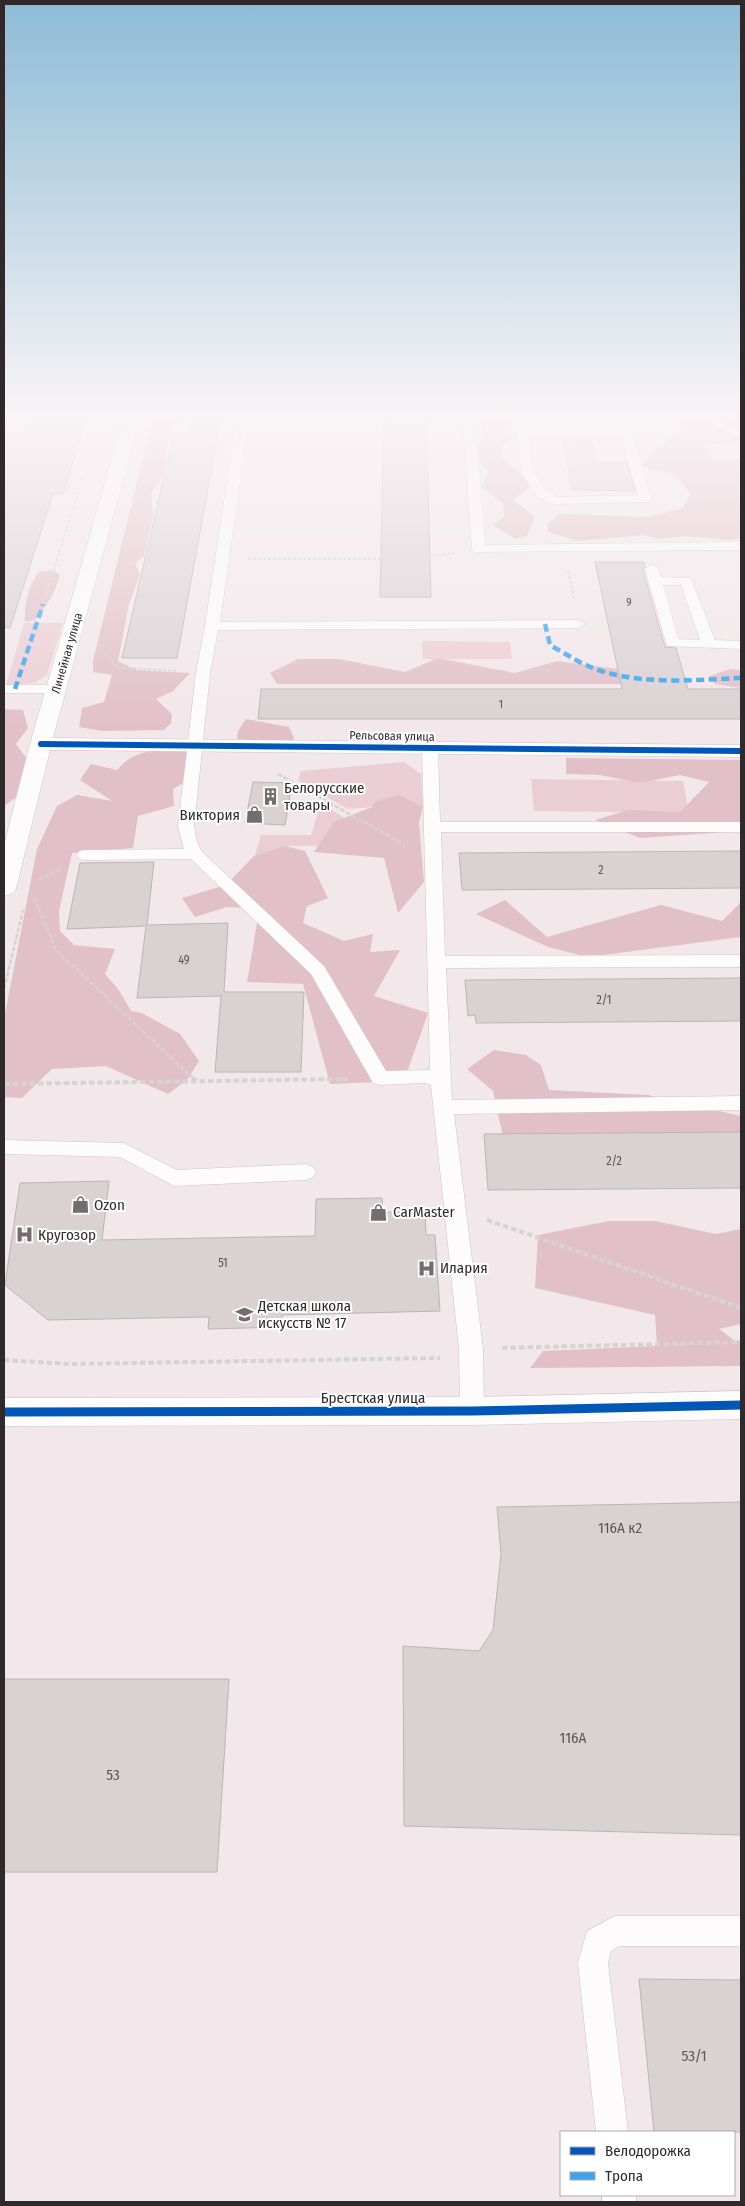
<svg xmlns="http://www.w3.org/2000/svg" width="745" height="2206" font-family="'Fira Sans Condensed',sans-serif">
	<rect width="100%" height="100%" fill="#f2e7ea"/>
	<path fill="#ebced5" d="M24,623H63L47,675L34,683L6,685Z
		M422,641L510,642L512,659H423Z
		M404,762L421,774L423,807L400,795L372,807L348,809L298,781L301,771Z
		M531,779L683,781L689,813L534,811Z
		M321,803L387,845L285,846L255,855L261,835H311Z"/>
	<path fill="#e2c0c8" d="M153,417H178L181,423L168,425L169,430L173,433C161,454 172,474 151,492L153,515L144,556L135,563L140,575L129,604L118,661L137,670L190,673L173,691L156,699L172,714L171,723L164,730L103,731L79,727L82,708L104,702L112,675L93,672V661Z
		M480,417H502L509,424L512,439L502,445L501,457L532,484L513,500L535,517L527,536L515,539L493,525L504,517L503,504L481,486L489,471L481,465L477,445L484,437Z
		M680,417H741V441L708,445V453L713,459H741V538L730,540L686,536L660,539L643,535L578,541L548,532V523L561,514L648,517L683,508L691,494L675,475L641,466L652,453L681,431Z
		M53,570L60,575C55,594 47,605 35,620L25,622C24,605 28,585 39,572Z
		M438,658L515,673L557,661L627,670L656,684H277L270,673L298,659H339L405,672Z
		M731,669L741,670V688L715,684L709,676Z
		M4,709L23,710L28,728L16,744L27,759L20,794L6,805L4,804Z
		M246,719L289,727L294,738L291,745L237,739L238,731Z
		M196,750L190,779L173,789L174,806L138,816L133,848L72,853L59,911L60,931L74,945L115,949L105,974L118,989L131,1011L142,1013L180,1034L199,1061L187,1080L168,1094L106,1066L52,1069L22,1098L4,1097V1019L37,849L57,806L77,795L112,801L80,780L91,764L117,770C137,745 167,751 196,750Z
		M566,758L741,760V831L640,838L595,820L628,810L680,812L709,782L680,775L639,783L600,775L566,774Z
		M400,795L423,807L419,823L424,882L398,913L384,858L314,852L334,822L372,807L376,801Z
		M285,846L305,851L328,898L307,906L303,923L344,941L373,934L370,952L400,950L374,996L428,1013L404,1081L330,1084L303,984L247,982L257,923L261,909L227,907L195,917L182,898L226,885L255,855Z
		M505,900L547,937L661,905L722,921L741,902V937L588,957L548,947L476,914Z
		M494,1050L526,1055L541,1065L549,1090L648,1095L741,1116V1135L504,1141L493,1091L467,1069Z
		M609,1221H655L716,1234L741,1229V1324L719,1329L734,1340L741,1341V1366L530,1368L543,1351L657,1346L655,1315L535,1288L538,1235Z"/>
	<path fill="#dad1d3" stroke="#bcb4b6" d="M31,417H87L63,494H53L10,628L4,627V434H25Z
		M192,417H221L177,658H122L174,433H189Z
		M384,418H426L431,597H380Z
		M563,440L591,441L596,462H627L635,491L572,490Z
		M595,562H644L645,567L643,570L665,647L676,648L688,689H741V719H258L261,689H622Z
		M253,782L292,783L285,825L245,823Z
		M741,851V888L462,890L459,853Z
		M154,862L147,925L228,923L224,992H304L301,1072H215L221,996L137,998L146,926L67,929L80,863Z
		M741,978V1021L476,1023L475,1015L468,1016L465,980Z
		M741,1132V1188L488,1190L484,1134Z
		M109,1181L102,1240L315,1236L316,1199L382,1198L383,1212H425L426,1235H435L440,1311L282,1315V1327L208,1329L209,1317L48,1320L5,1285L20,1183Z
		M741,1502V1835L404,1826L403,1646L479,1651L493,1630L501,1554L497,1507Z
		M4,1679H229L217,1872H4Z
		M639,1979L741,1980V2132H654Z"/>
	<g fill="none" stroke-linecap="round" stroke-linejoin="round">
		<defs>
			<path id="lane" d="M237,417H249L220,622L578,620L585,624L578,628L218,630L210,673L194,827L197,842L202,852L324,966L386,1071L430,1070L422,748L424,745H436L438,748L440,822H741V832H441L445,956L741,955V967L446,968L452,1100L741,1096V1110L454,1114L483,1349L484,1411L480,1418L472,1421L464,1418L460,1411L459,1349L431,1085L425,1083L380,1085L373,1083L311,974L191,859L85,860L79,859L77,855L79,851L85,850L184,849L178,827L196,673L205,626Z
				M463,417H475L485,545L741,542V550L474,552L472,549Z
				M616,417H628L651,499L649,502L552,504L537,496L522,473L516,432L518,430L619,428ZM528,435H621L638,495L558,497L546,490L534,473Z
				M703,417H717L741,432V440Z
				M652,565L657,566L661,577L691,578L715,640L741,641V649L667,646L645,569ZM663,585H681L700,640L678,639Z
				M4,685H57L62,686L64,689L62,692L57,693H4Z
				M4,1140L124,1143L177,1170L306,1164L313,1167L316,1172L313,1177L306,1180L174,1186L120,1157L4,1154Z
				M615,1916H741V1946H619L611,1951L608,1963L628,2132H596L578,1963L587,1931Z
				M602,2195H636V2202H602Z"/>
			<path id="street" d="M124,417H140L53,738L741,745V757L50,750L16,889L12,894L4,896V845L30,744Z
				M741,1391V1419L472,1425L4,1426V1398L472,1397Z"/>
		</defs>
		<use href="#lane" stroke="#cdc4c7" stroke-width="1"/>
		<use href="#street" stroke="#cdc4c7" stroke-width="1"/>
		<path stroke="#d6d3d4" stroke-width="2" stroke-dasharray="3 2" stroke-linecap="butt" d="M248,559H416L454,553
			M568,571L574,599
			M43,604L83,477
			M99,645L116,667L177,671"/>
		<path stroke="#d6d3d4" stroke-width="2.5" stroke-dasharray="4.5 2" stroke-linecap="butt" d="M278,774L405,845
			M39,880L62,868
			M34,897L56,950L194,1079
			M4,989L23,910
			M335,1079H348"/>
		<path stroke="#d6d3d4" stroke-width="4" stroke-dasharray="5.5 3" stroke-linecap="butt" d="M193,1078L196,1081
			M4,1084L348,1079
			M487,1220L741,1308
			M502,1348L741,1342
			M4,1360L70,1364L440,1358"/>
		<use href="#lane" fill="#fdfbfc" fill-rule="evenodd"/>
		<use href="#street" fill="#fdfbfc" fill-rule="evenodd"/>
		<path stroke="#3ea3eb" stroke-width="4.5" stroke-dasharray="8 4.5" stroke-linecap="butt" d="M545,624L550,645C566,654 581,664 598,670C644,685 694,680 741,678
			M15,689L43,604"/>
		<defs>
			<path id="cycleway-far1" d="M41,744L741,751"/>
			<path id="cycleway" d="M4,1412L472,1411L741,1405"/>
		</defs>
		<use href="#cycleway-far1" stroke="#fff" stroke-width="9"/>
		<use href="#cycleway" stroke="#fff" stroke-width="12"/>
		<use href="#cycleway-far1" stroke="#0057b8" stroke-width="6"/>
		<use href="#cycleway" stroke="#0057b8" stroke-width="9"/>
	</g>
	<linearGradient id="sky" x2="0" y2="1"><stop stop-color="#8dbcd6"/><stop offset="0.57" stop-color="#f9f4f6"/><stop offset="1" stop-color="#f9f4f6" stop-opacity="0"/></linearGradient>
	<rect width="745" height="726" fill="url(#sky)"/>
	<defs>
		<symbol id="building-bare" viewBox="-9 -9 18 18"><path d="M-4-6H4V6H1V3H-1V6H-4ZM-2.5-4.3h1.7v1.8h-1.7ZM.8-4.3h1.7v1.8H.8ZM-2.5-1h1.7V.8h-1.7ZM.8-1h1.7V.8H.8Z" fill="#746c6e" stroke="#fff" stroke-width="2.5" paint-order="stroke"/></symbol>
		<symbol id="shop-bare" viewBox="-9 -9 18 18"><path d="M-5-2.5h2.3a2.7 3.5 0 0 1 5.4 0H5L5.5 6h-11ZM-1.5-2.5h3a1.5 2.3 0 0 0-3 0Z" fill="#746c6e" stroke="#fff" stroke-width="2.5" paint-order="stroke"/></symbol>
		<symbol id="hospital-bare" viewBox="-9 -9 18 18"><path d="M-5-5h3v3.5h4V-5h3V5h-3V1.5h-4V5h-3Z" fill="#746c6e" stroke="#fff" stroke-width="2.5" paint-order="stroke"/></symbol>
		<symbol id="school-bare" viewBox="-9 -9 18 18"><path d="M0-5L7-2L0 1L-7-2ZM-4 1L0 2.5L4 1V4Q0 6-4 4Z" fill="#746c6e" stroke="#fff" stroke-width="2.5" paint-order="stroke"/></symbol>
	</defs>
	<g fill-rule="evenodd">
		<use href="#building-bare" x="258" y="784" width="25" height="25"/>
		<use href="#shop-bare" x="242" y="802" width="25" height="25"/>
		<use href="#shop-bare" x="68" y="1192" width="25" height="25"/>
		<use href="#shop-bare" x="366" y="1200" width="25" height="25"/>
		<use href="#hospital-bare" x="12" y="1222" width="25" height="25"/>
		<use href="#hospital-bare" x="414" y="1256" width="25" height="25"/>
		<use href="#school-bare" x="232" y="1302" width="25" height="25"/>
	</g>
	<g text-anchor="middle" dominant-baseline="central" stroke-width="4" stroke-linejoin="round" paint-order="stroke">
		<g font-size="11" fill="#5a5355">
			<text x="629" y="602">9</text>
			<text x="501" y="704">1</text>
		</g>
		<g font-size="12" fill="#30292b" stroke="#fff">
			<text transform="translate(67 653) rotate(-74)">Линейная улица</text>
			<text transform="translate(392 736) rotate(1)">Рельсовая улица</text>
		</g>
		<g font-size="12" fill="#5a5355">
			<text x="601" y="870">2</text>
			<text x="184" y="960">49</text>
			<text x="604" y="1000">2/1</text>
			<text x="614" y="1161">2/2</text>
			<text x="223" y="1263">51</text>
		</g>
		<g font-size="15" fill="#30292b" stroke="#fff" text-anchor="start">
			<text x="284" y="788">Белорусские<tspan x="284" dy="17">товары</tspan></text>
			<text x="240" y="815" text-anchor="end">Виктория</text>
			<text x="94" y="1205">Ozon</text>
			<text x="393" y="1212">CarMaster</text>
			<text x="38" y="1235">Кругозор</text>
			<text x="440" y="1268">Илария</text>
			<text x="258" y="1306">Детская школа<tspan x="258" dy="17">искусств № 17</tspan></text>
		</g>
		<g font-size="15" fill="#30292b" stroke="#fff">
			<text x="373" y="1398">Брестская улица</text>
		</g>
		<g font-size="15" fill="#5a5355">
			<text x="620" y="1528">116А к2</text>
			<text x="573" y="1738">116А</text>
			<text x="113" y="1775">53</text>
			<text x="694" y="2056">53/1</text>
		</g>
	</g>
	<rect width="745" height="2206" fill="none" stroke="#30292b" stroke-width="10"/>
	<rect x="560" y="2131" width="175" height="65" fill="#ffffff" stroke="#aca9aa"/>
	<rect x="570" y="2147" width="25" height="8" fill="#0057b8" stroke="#aca9aa"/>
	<text x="605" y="2156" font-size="15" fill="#30292b">Велодорожка</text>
	<rect x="570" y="2172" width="25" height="8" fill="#3ea3eb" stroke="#aca9aa"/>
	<text x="605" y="2181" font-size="15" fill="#30292b">Тропа</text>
</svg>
